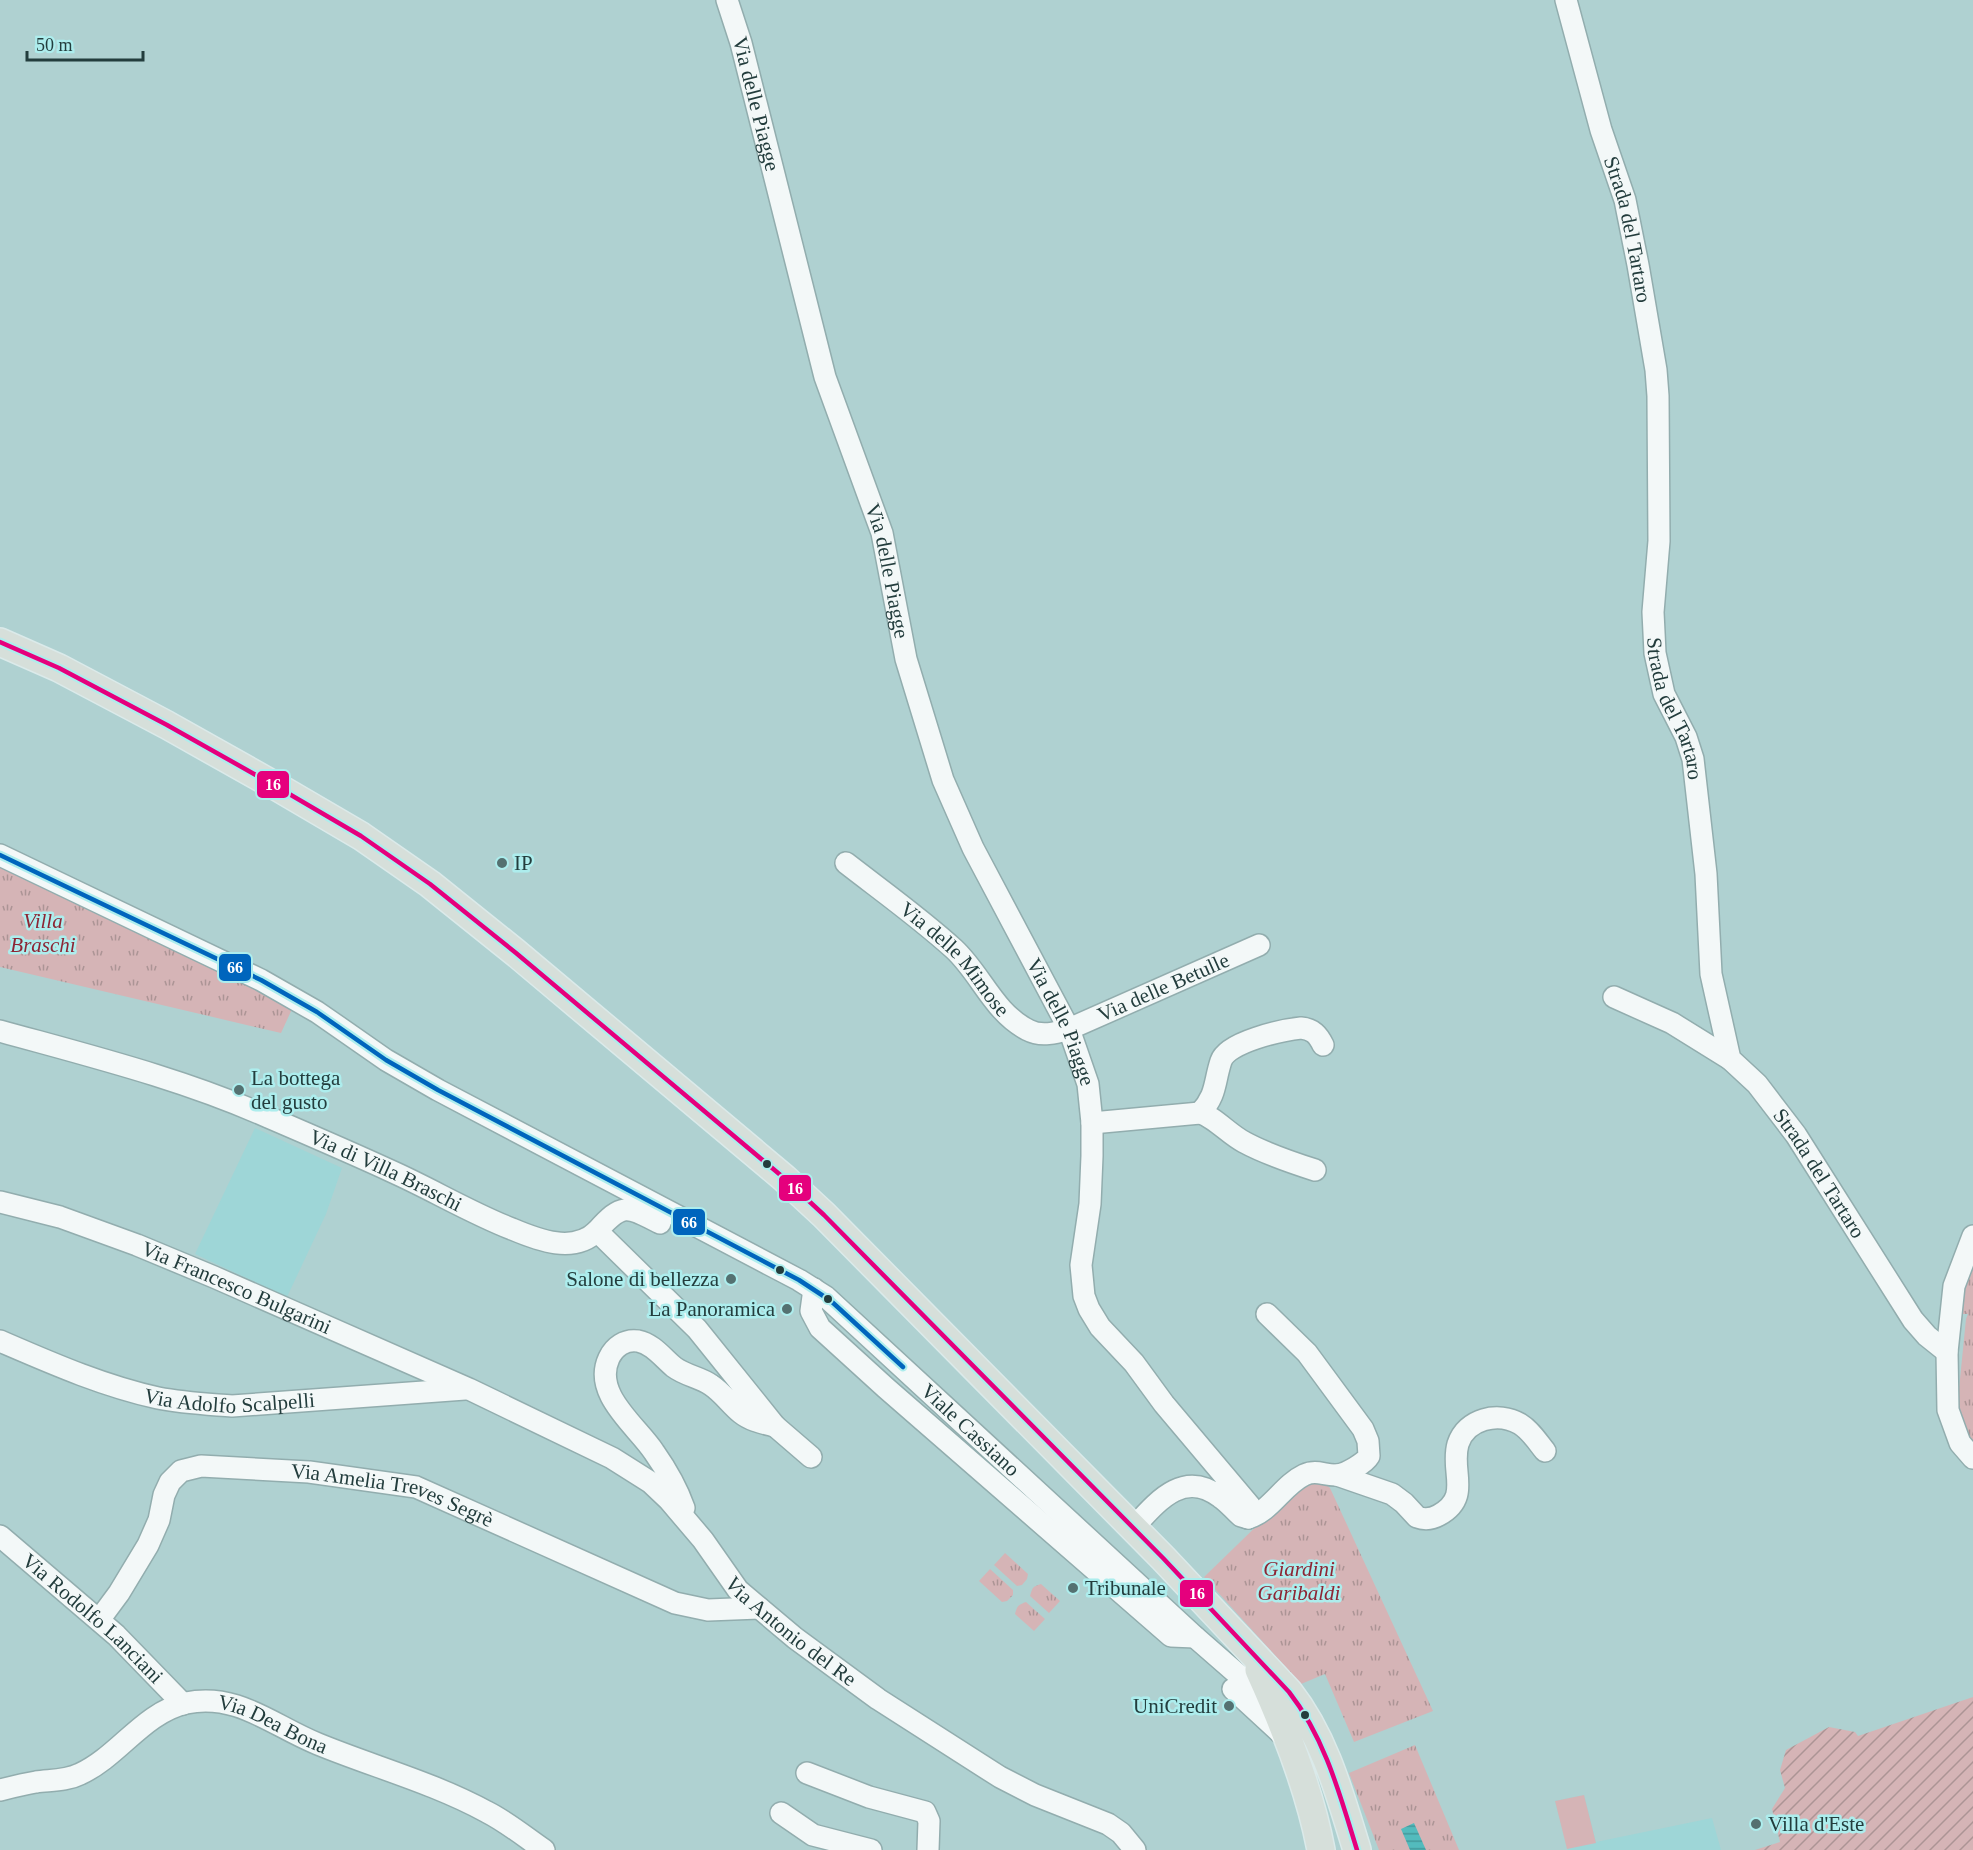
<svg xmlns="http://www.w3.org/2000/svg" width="1973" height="1850" font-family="Georgia,serif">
	<defs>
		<pattern id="grass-tufts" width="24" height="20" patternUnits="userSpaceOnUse" patternTransform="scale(1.5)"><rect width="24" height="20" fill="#d5b4b6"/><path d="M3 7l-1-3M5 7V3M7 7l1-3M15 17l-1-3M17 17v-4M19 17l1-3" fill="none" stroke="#ac9495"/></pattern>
		<pattern id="garden-furrows" width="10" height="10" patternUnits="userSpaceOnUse" patternTransform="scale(1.5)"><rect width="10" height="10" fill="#d5b4b6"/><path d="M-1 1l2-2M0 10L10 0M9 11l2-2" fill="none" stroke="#ac9495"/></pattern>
		<pattern id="water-rules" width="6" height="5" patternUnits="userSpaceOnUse" patternTransform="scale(1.5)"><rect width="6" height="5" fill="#53bbbd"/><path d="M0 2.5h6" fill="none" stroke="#44999b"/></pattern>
	</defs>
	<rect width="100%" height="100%" fill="#afd1d1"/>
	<path fill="#9ed6d7" d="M255,1128L342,1168L326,1214L287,1297L195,1254Z
		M1584,1795L1596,1842L1712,1818L1721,1850H1568L1555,1801Z"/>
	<path fill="url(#grass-tufts)" d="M0,866L293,1007L281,1033L0,967Z
		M1973,1268V1443C1963,1431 1958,1414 1958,1399L1966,1319L1968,1314H1960C1961,1296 1963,1283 1973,1268Z
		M1302,1482H1323L1330,1488L1433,1711L1354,1742L1325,1674L1301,1684L1204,1577Z
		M1005,1553L1028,1574L1027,1579L1022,1585L1017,1586L994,1565Z
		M990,1569L1013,1590V1595L1007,1601L1002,1602L979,1581Z
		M1041,1584L1060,1601L1049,1613L1030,1596C1033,1587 1032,1587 1041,1584Z
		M1026,1602L1045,1619L1034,1631L1015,1614C1017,1606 1018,1605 1026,1602Z
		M1415,1745L1459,1850H1379L1349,1773Z"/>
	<path fill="url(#garden-furrows)" d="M1973,1697V1850H1755L1780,1842L1772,1809L1785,1788L1780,1770L1786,1750L1829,1727L1855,1732L1858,1736Z"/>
	<path fill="#d5b4b6" d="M1584,1795L1596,1843L1567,1849L1555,1801Z"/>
	<path fill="url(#water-rules)" d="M1414,1823L1426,1850H1410L1401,1829Z"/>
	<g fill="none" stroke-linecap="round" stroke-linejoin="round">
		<defs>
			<g id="minor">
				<path id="s1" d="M727,0L741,43L825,377L882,533L906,659L943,780L973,848L1069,1029L1088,1084L1092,1123V1156L1090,1204L1081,1265L1084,1296L1089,1309L1100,1327L1134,1363L1164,1404L1250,1506V1511L1248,1518L1241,1516C1234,1510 1228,1502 1220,1497C1183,1469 1157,1502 1133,1528"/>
				<path id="s2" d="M1566,0L1601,130L1625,200L1638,265L1656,370L1658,396L1659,541L1653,612L1655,653L1664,694L1686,737L1693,759L1706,874L1711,974L1730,1059L1757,1084L1796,1135L1913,1320L1927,1336L1947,1352"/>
				<path id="s3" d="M0,855L261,980L317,1012L386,1060L438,1090L799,1280L826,1297L1195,1637L1273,1705"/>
				<path id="s4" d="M846,863C882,891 920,918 954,949C981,974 994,1013 1028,1030C1041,1037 1056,1033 1069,1029L1259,945"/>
				<path d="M1614,997L1672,1023L1730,1059"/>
				<path id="s5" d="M0,1031C90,1056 183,1079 268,1117C310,1135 352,1153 393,1172C433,1190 471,1213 512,1229C538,1240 574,1254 597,1231"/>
				<path d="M1200,1113C1217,1095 1214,1082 1221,1061C1227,1042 1282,1030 1301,1028C1313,1029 1318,1035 1323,1045"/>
				<path d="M1092,1123L1200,1113C1213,1116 1230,1135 1244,1142C1266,1154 1290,1162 1315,1170"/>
				<path id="s6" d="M0,1202L60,1217L137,1245L214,1277L469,1389L612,1458L650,1482L669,1500L703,1540L738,1590L795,1638L878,1699L1000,1777L1035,1795L1108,1824L1121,1833L1135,1850"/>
				<path d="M660,1223C627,1206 623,1202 597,1231L697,1329L775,1426C763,1423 751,1421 741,1413C730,1404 723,1393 711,1385C700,1377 686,1376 674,1367C663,1358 653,1344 638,1341C625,1339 614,1347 609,1358C592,1394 637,1426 654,1452C666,1469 677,1488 684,1508"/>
				<path d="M1973,1236L1954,1286L1947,1352L1948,1410L1960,1443L1973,1458"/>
				<path d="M814,1289L811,1311L820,1328L886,1388L1171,1636L1195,1637"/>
				<path id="s7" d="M0,1341C51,1363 103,1386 158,1398C183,1403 207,1404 232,1406L465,1389"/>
				<path d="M775,1426L811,1457"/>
				<path d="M1337,1475L1392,1494L1404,1503L1417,1517C1425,1520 1432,1519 1439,1515C1472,1497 1450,1471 1458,1444C1466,1419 1498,1411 1520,1424C1530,1430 1537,1441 1545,1451"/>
				<path d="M1248,1518C1270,1512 1283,1485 1304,1475C1317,1469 1325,1476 1337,1475C1346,1474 1365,1463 1369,1456L1368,1441L1363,1429L1307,1353L1267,1314"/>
				<path id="s8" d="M0,1536L116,1635L183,1704"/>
				<path id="s9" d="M99,1620L119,1593L148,1545L159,1520L164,1495L170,1482L181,1471L201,1466L309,1472L416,1487L675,1603L708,1610L759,1608"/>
				<path d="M1233,1689L1285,1737"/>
				<path d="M807,1773L869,1797L925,1812L929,1821L928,1850"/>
				<path id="s10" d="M0,1790C12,1787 24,1784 36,1782C51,1780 66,1781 80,1774C119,1756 143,1713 186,1703C237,1692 273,1726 318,1744C374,1767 434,1783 487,1812C507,1822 525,1837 544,1850"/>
				<path d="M781,1813L813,1835L871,1850"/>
			</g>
			<path id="major" d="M0,642L59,668L167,725L279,788L361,836L430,884L516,953L784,1178L824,1215L1163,1558L1289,1692C1325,1738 1340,1795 1357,1850
				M1259,1670C1284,1725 1310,1791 1321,1850"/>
		</defs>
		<use href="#minor" stroke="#92adae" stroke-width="24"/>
		<use href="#major" stroke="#dbeaea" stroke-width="30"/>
		<use href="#minor" stroke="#f3f8f8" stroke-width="21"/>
		<use href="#major" stroke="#d6dfda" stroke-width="27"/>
		<defs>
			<path id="bus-1" d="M0,642L59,668L167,725L279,788L361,836L430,884L516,953L784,1178L824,1215L1163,1558L1289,1692C1325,1738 1340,1795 1357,1850"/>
			<path id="bus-2" d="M0,855L261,980L317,1012L386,1060L438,1090L799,1280L831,1301L903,1367"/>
		</defs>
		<use href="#bus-1" stroke="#adeded" stroke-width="9"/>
		<use href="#bus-2" stroke="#adeded" stroke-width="9"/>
		<use href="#bus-1" stroke="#e5007d" stroke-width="4.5"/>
		<use href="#bus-2" stroke="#0065bd" stroke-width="4.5"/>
	</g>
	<g fill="#547171" stroke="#adeded" stroke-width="2">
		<circle cx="502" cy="863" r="6"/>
		<circle cx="239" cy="1090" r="6"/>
		<circle cx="731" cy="1279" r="6"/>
		<circle cx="787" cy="1309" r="6"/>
		<circle cx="1073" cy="1588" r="6"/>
		<circle cx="1229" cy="1706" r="6"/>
		<circle cx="1756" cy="1824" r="6"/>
	</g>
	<g fill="#233d3d" stroke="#adeded" stroke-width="2">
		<circle cx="767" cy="1164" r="5"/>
		<circle cx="780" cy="1270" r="5"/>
		<circle cx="828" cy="1299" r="5"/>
		<circle cx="1305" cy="1715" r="5"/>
	</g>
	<g text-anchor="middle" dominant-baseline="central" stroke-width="5" stroke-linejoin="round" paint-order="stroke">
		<g font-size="21" fill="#233d3d" stroke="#adeded">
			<text stroke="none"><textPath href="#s1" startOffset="108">Via delle Piagge</textPath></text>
			<text stroke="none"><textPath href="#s2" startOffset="238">Strada del Tartaro</textPath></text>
			<text stroke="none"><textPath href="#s1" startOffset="594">Via delle Piagge</textPath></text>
			<text stroke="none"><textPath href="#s2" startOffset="724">Strada del Tartaro</textPath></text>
			<text stroke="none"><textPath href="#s4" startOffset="146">Via delle Mimose</textPath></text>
			<text stroke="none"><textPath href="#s4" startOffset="394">Via delle Betulle</textPath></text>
			<text stroke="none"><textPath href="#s1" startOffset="1080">Via delle Piagge</textPath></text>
			<text stroke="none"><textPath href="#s5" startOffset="411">Via di Villa Braschi</textPath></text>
			<text stroke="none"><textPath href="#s2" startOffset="1227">Strada del Tartaro</textPath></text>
			<text stroke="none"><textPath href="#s6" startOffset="252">Via Francesco Bulgarini</textPath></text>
			<text stroke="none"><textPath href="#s7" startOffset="240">Via Adolfo Scalpelli</textPath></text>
			<text stroke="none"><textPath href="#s3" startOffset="1134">Viale Cassiano</textPath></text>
			<text stroke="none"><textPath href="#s9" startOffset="388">Via Amelia Treves Segrè</textPath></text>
			<text stroke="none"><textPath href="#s8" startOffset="124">Via Rodolfo Lanciani</textPath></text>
			<text stroke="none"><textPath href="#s6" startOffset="916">Via Antonio del Re</textPath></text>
			<text stroke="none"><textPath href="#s10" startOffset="302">Via Dea Bona</textPath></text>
		</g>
		<g font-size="21" fill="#233d3d" stroke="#adeded" text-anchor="start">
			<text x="514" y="863">IP</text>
			<text x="251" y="1078">La bottega<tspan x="251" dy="24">del gusto</tspan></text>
			<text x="719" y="1279" text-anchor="end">Salone di bellezza</text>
			<text x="775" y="1309" text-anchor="end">La Panoramica</text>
			<text x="1085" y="1588">Tribunale</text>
			<text x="1217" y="1706" text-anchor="end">UniCredit</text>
			<text x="1768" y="1824">Villa d'Este</text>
		</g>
		<g font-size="21" font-style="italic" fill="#8d2534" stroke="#adeded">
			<text x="43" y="921">Villa<tspan x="43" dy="24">Braschi</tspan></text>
			<text x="1299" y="1569">Giardini<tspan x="1299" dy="24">Garibaldi</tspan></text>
		</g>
	</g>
	<g stroke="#adeded" stroke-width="2">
		<rect x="256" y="770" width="34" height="29" rx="6" fill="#e5007d"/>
		<rect x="218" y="953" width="34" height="29" rx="6" fill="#0065bd"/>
		<rect x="778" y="1174" width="34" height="28" rx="6" fill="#e5007d"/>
		<rect x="672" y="1208" width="34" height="28" rx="6" fill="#0065bd"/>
		<rect x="1179" y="1579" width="35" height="29" rx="6" fill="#e5007d"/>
	</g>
	<g font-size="16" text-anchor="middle" font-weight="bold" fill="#fff">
		<text x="273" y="790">16</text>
		<text x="235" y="973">66</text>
		<text x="795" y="1194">16</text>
		<text x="689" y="1228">66</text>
		<text x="1197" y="1599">16</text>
	</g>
	<path d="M27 51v9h116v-9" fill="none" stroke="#233d3d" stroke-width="3"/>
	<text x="36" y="51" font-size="18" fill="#233d3d" stroke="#adeded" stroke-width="4.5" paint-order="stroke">50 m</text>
</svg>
